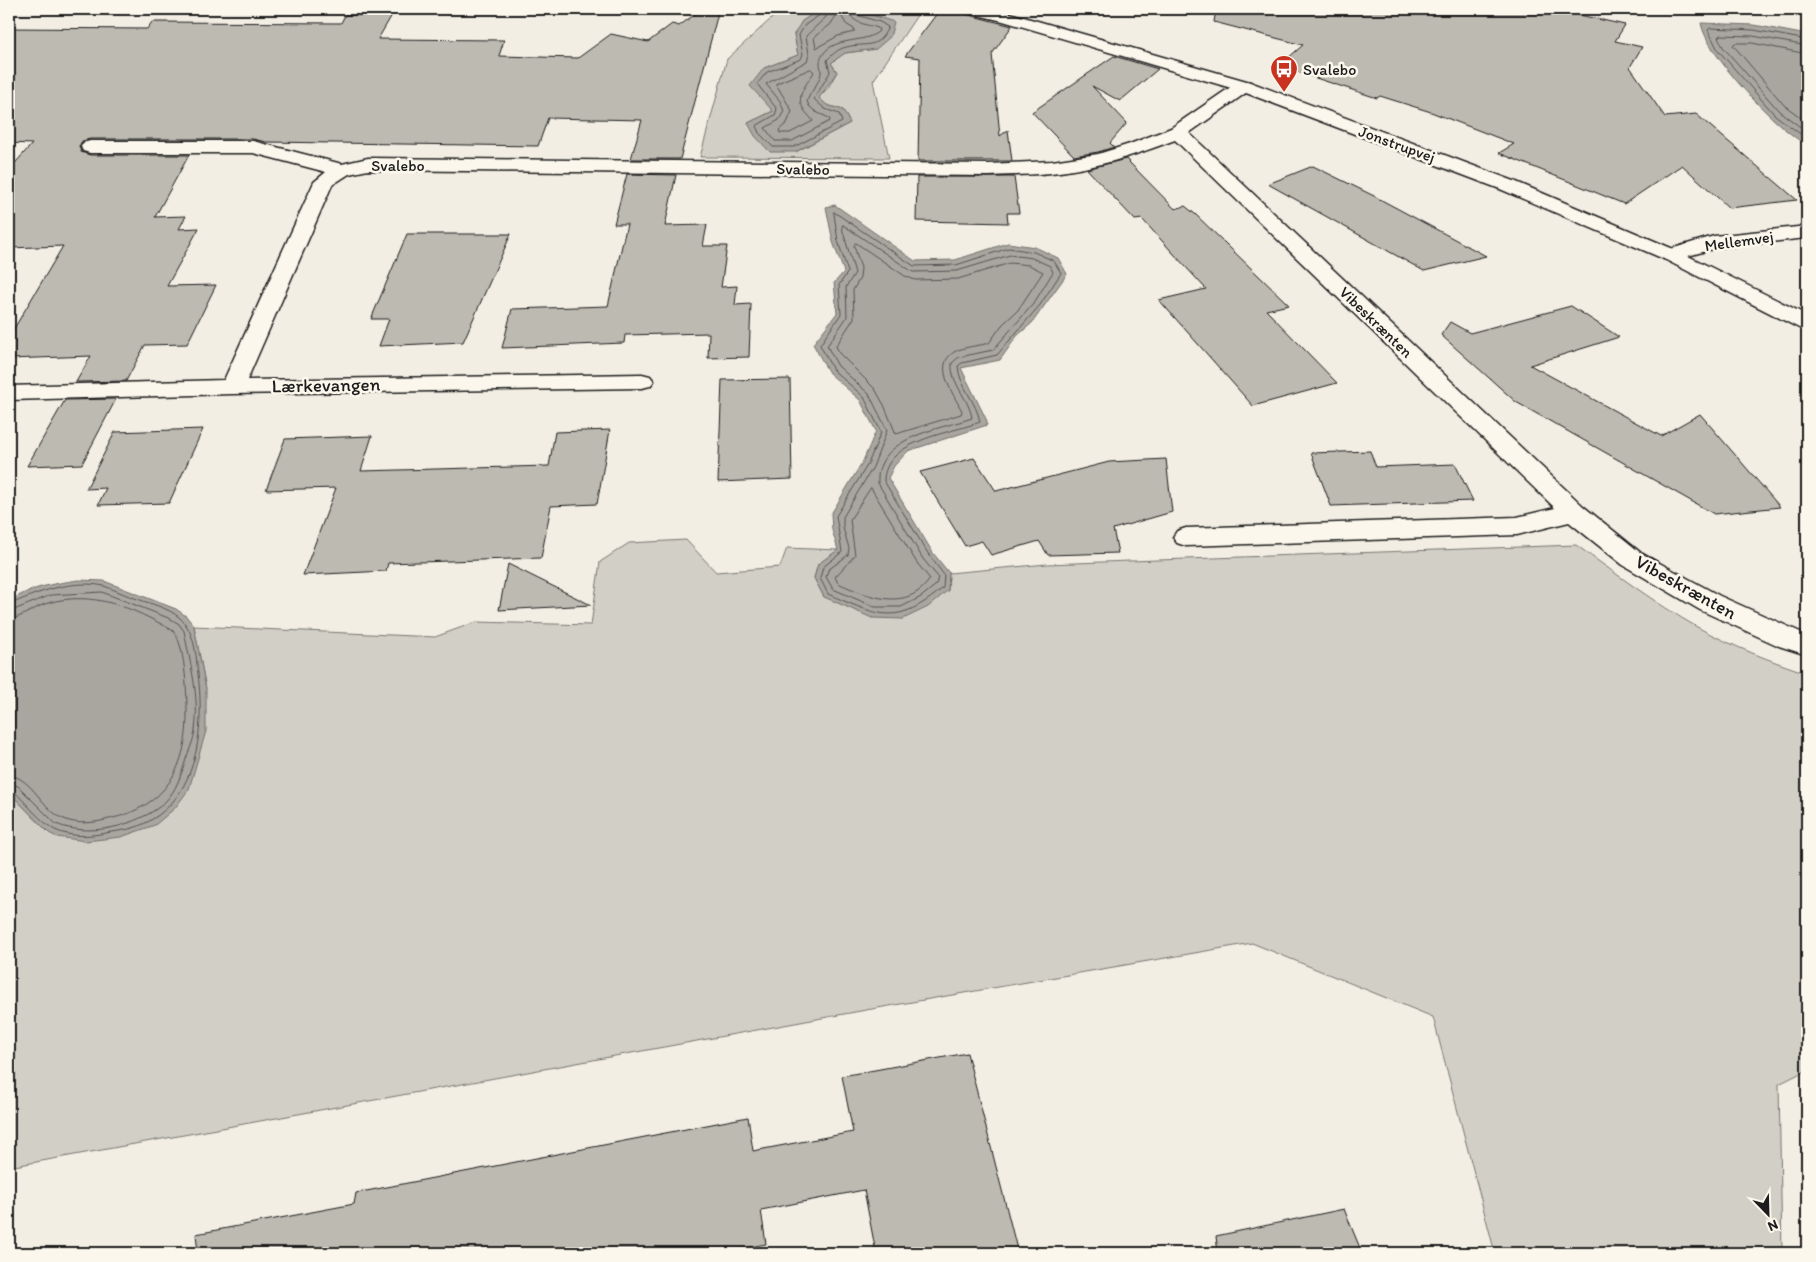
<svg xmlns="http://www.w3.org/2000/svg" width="1816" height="1262" font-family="Itim,sans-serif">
	<rect width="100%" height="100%" fill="#f2eee4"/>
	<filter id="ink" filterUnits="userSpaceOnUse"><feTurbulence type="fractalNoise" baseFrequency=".02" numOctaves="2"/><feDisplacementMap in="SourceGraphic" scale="10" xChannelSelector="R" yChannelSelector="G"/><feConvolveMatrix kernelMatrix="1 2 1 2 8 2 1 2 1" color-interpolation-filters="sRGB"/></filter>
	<g filter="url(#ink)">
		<path fill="#d2cfc6" stroke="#777671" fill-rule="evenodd" d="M782,9H897L918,14L873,81L889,158L700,157L727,59ZM820,9H853L882,17L876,49L845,53L831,63L837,72L828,88L818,98L827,105L843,110L850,123L796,152L748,123L773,111L764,68L798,55L794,34Z
			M686,540L716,572L780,567L787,548L838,550L818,564L814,578L824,597L948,591L949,573L1047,564L1576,545C1615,573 1655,603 1697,627C1732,646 1770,661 1807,673V1070L1779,1084L1782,1253H1495L1433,1017L1252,943L866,1010L9,1167V792L49,833L206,689L194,626L435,637L476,622L591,625L600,562L629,543Z"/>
		<path fill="#a9a6a0" stroke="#716f6b" d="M820,9H853L894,22L890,37L876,49L845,53L831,63L837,72L819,98L827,105L843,110L850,123L795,152H770L755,136L748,123L773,111L750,86L764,68L798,55L794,34L802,21Z
			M1701,23L1754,25L1807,35V145C1778,130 1706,55 1701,23Z
			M835,205L915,261L955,260L1008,243L1035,247L1058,258L1067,274L1032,323L1017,336L1000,360L961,368L987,421V425L908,451L894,466L888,478L933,553L949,573L948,590L928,607L903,619L872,618L824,597L814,578L818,564L838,550L832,530L831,514L863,461L876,431L860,400L829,373L813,344L837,313L834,283L844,272L833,242L826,207Z
			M78,580L104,581L176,609L186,616L194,626L206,689V731L189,789L175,808L155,825L121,837L86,841L57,837L49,833L9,792V602C29,587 53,584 78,580Z"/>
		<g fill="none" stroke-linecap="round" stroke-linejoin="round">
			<path stroke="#545351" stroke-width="1" d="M823,9L821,14L805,25L799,35L803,54L801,59L767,72L757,84L777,109L775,115L756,126L759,133L773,147H794L842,122L839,114L825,109L814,99L830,72L827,60C832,55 837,50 843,48C864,41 877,52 888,27L880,22L857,15L854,9
				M829,9L826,17L806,36L809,54L807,61L766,84L780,101L784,111L779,120L765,128L775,141H792L830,121L829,118L816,112L809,106L807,101C810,92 817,86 820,77C823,70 818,65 821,58C831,35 864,45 879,31L878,28C866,24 851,24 848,9
				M839,12L846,24L854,29V32L838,36L816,48L814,37L830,25Z
				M1807,40L1754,30L1710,28L1708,30L1718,50L1775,115L1807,139
				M1807,46L1753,36L1721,35L1718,37L1723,47L1779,111L1807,132
				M1807,54L1752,43H1735L1733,45L1784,105L1807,122
				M811,69L814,72C808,83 795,95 803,108C805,113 810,116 813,121L790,133H780L779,130L787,123L792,111L776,84Z
				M834,212L914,266L956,265L1009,248L1034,252L1054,261L1061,273L1040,305L997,355L962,363L958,366C959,386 977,402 980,422C952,433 884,440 884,481L929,555L944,575L943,588C896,627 880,616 828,594L820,578L823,567L842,552L836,516L868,464L881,432L864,397L833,370L820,345L841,314L839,285L848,272L838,241Z
				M843,225L913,272L957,271L1010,255L1032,258L1050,266L1053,272L1034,303L993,350L959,357L952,363C950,383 969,398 972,418C941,429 875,437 878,483L923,559L938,577L936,585L921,597L901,607H875L833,589L826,577L828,570L848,555L849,548L843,528V517L873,467L887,430L869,394L838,366L827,346L847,317L846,287L855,273L842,228Z
				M856,243L905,276L915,280L958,279L1010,263L1029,265L1043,272L1018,310L1002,325L989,343C979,346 968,346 958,350C930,362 953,393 962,411L961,414L896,434L884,405L875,389L839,353L836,346L854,318L853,290L860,278L861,268L854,246Z
				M871,488L917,563L930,579C907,613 867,596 838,583L835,577L855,555L850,520Z
				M9,605C37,592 72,579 104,586C113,589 123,594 132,597C147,603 168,607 180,618C195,632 196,655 198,674C205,731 198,807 133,828C126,830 118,831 111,832C93,836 72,838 55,830C42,823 25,802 14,791L9,789
				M9,612L51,595L102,592L171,619L179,624L184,631C190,663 200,697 195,730C194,740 189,750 186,759C175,797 165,809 128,823C106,831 78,833 56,824L18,786L9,783
				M9,619C23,618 34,607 48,603C93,590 133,608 172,630C185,640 187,694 187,711C188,767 166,807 109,819C95,823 77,825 64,819C42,810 33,778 9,775"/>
		</g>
		<path fill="#bdbab1" stroke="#1c1c1c" d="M702,9H719L680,159H631L642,120L548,118L538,146L266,142L253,139H90L82,141L79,146L81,152L90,155H189L155,217L186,216L179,229L199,228L167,286L216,285L187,344L145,345L126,381L76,382L91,356L9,359V337L63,246L9,248V170L32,144L9,143V28L147,29L152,22L341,23L345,15H392L378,39L504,40L499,56L578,58L611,34L648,42L672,24L679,26Z
			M935,9H961L965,14L1012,26L992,54L1000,136L1008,130L1012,161H918L920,58L905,56L938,12Z
			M1216,9H1552L1625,25L1615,41L1642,47L1630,67L1665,117L1696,114L1797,200L1729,208L1682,165L1624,204L1499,153L1514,144L1431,112L1380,96L1377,98L1279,66L1303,45L1214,22Z
			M1114,56L1158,69L1120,101L1092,86L1127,123L1110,143L1114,147L1098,152L1074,156L1032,112Z
			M1126,159L1175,209L1185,206L1195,214L1289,305L1266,310L1337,383L1253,406L1159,300L1206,289L1142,219L1135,220L1087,169Z
			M1313,166L1374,196L1486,256L1424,271L1268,184Z
			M627,174L676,175L665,226L707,225L703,246H727L721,287L737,286L735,305L751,304L749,357L708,358L709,333L625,335L624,343L502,348L512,309L608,306L627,224H614Z
			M917,177H1014L1019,213H1007L1008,223L916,221Z
			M407,234H511L463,342L379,346L389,319H371Z
			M1571,306L1619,337L1530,365L1661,436L1700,414L1780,507L1714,514L1516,402L1441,335L1450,322L1470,333Z
			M790,379L792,479L718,482L722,380Z
			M116,399L82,464L27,466L65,400Z
			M203,429L169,503L98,505L106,488L86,489L115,432Z
			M610,430L597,504L551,506L541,558L388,563L386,571L303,575L336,488L266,490L285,439L372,436L361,471L549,466L555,432Z
			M1370,451L1376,467L1455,464L1473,501L1331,506L1311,453Z
			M974,458L996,491L1109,462L1166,459L1172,512L1113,529L1118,553L1048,555L1039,541L991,555L982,541L965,546L920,472Z
			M508,564L591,605L499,610Z
			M967,1053L1018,1253H876L864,1190L761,1210L766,1244L719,1253H198L196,1234L354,1204L356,1193L748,1117L753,1151L853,1132L842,1076Z
			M1344,1209L1362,1253H1218L1216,1236Z"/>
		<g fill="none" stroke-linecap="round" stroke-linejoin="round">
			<defs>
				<path id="minor" d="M1244,81L1250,82L1253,86L1250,90L1189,133L1583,506L1641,553L1720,596L1807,635V655L1779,646L1700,610L1623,565L1569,522L1517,535L1186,546L1177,543L1173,537L1177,531L1186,528L1517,517L1555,508L1175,140C1135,155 1094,169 1051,173C1031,175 1010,175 989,176L368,170L349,174L332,185L247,380L642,374L650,376L654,381L650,386L642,388L232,394L9,400V386L224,380L314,182L326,172L253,153H90L83,151L81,147L83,143L90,141H253L342,164L368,158L989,164L1052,161L1098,154L1130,144L1171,128L1238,82Z
					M1807,226V238L1716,248L1671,261L1664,259L1661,255L1664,251L1714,236Z"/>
				<path id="tertiary" d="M963,9H992L1013,14L1250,82L1514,181L1678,251L1807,315V330L1799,328L1664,259L1500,189L1238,90L1003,21L965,12Z"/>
			</defs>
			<use href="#minor" stroke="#1c1c1c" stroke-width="3"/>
			<use href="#tertiary" stroke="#1c1c1c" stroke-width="3"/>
			<use href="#minor" fill="#fbf7ec" fill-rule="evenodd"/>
			<use href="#tertiary" fill="#fbf7ec" fill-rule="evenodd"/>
		</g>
	</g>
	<defs>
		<symbol id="bus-pin" viewBox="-11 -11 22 30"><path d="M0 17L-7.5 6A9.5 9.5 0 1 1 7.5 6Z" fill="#c8321e" stroke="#fbf7ec"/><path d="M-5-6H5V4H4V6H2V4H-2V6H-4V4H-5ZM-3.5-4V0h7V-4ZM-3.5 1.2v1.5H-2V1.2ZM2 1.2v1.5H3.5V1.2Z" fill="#fff"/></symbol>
	</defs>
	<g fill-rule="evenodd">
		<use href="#bus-pin" x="1268" y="53" width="32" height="43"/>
	</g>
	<g text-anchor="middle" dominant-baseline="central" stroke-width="5" stroke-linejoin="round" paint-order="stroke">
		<g font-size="16" fill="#1c1c1c" stroke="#fbf7ec" text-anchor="start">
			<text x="1303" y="69">Svalebo</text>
		</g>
		<g font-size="16" fill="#1c1c1c" stroke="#fbf7ec">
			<text transform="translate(1397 144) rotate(20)">Jonstrupvej</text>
			<text x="398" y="165">Svalebo</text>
			<text transform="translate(803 169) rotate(1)">Svalebo</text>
			<text transform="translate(1739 241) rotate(-8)">Mellemvej</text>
			<text transform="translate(1376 322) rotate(44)">Vibeskrænten</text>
		</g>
		<g font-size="19" fill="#1c1c1c" stroke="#fbf7ec">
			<text transform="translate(326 385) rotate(-1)">Lærkevangen</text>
			<text transform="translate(1686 587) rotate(29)">Vibeskrænten</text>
		</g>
	</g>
	<rect width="1816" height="1262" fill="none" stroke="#fbf7ec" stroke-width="30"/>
	<rect x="15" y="15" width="1786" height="1232" fill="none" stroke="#1c1c1c" stroke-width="2" filter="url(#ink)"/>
	<g transform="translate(1768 1214) rotate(157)" stroke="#fbf7ec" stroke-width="4" paint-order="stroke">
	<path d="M0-4L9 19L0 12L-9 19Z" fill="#1c1c1c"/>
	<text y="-8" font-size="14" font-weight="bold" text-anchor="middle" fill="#1c1c1c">N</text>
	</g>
</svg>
